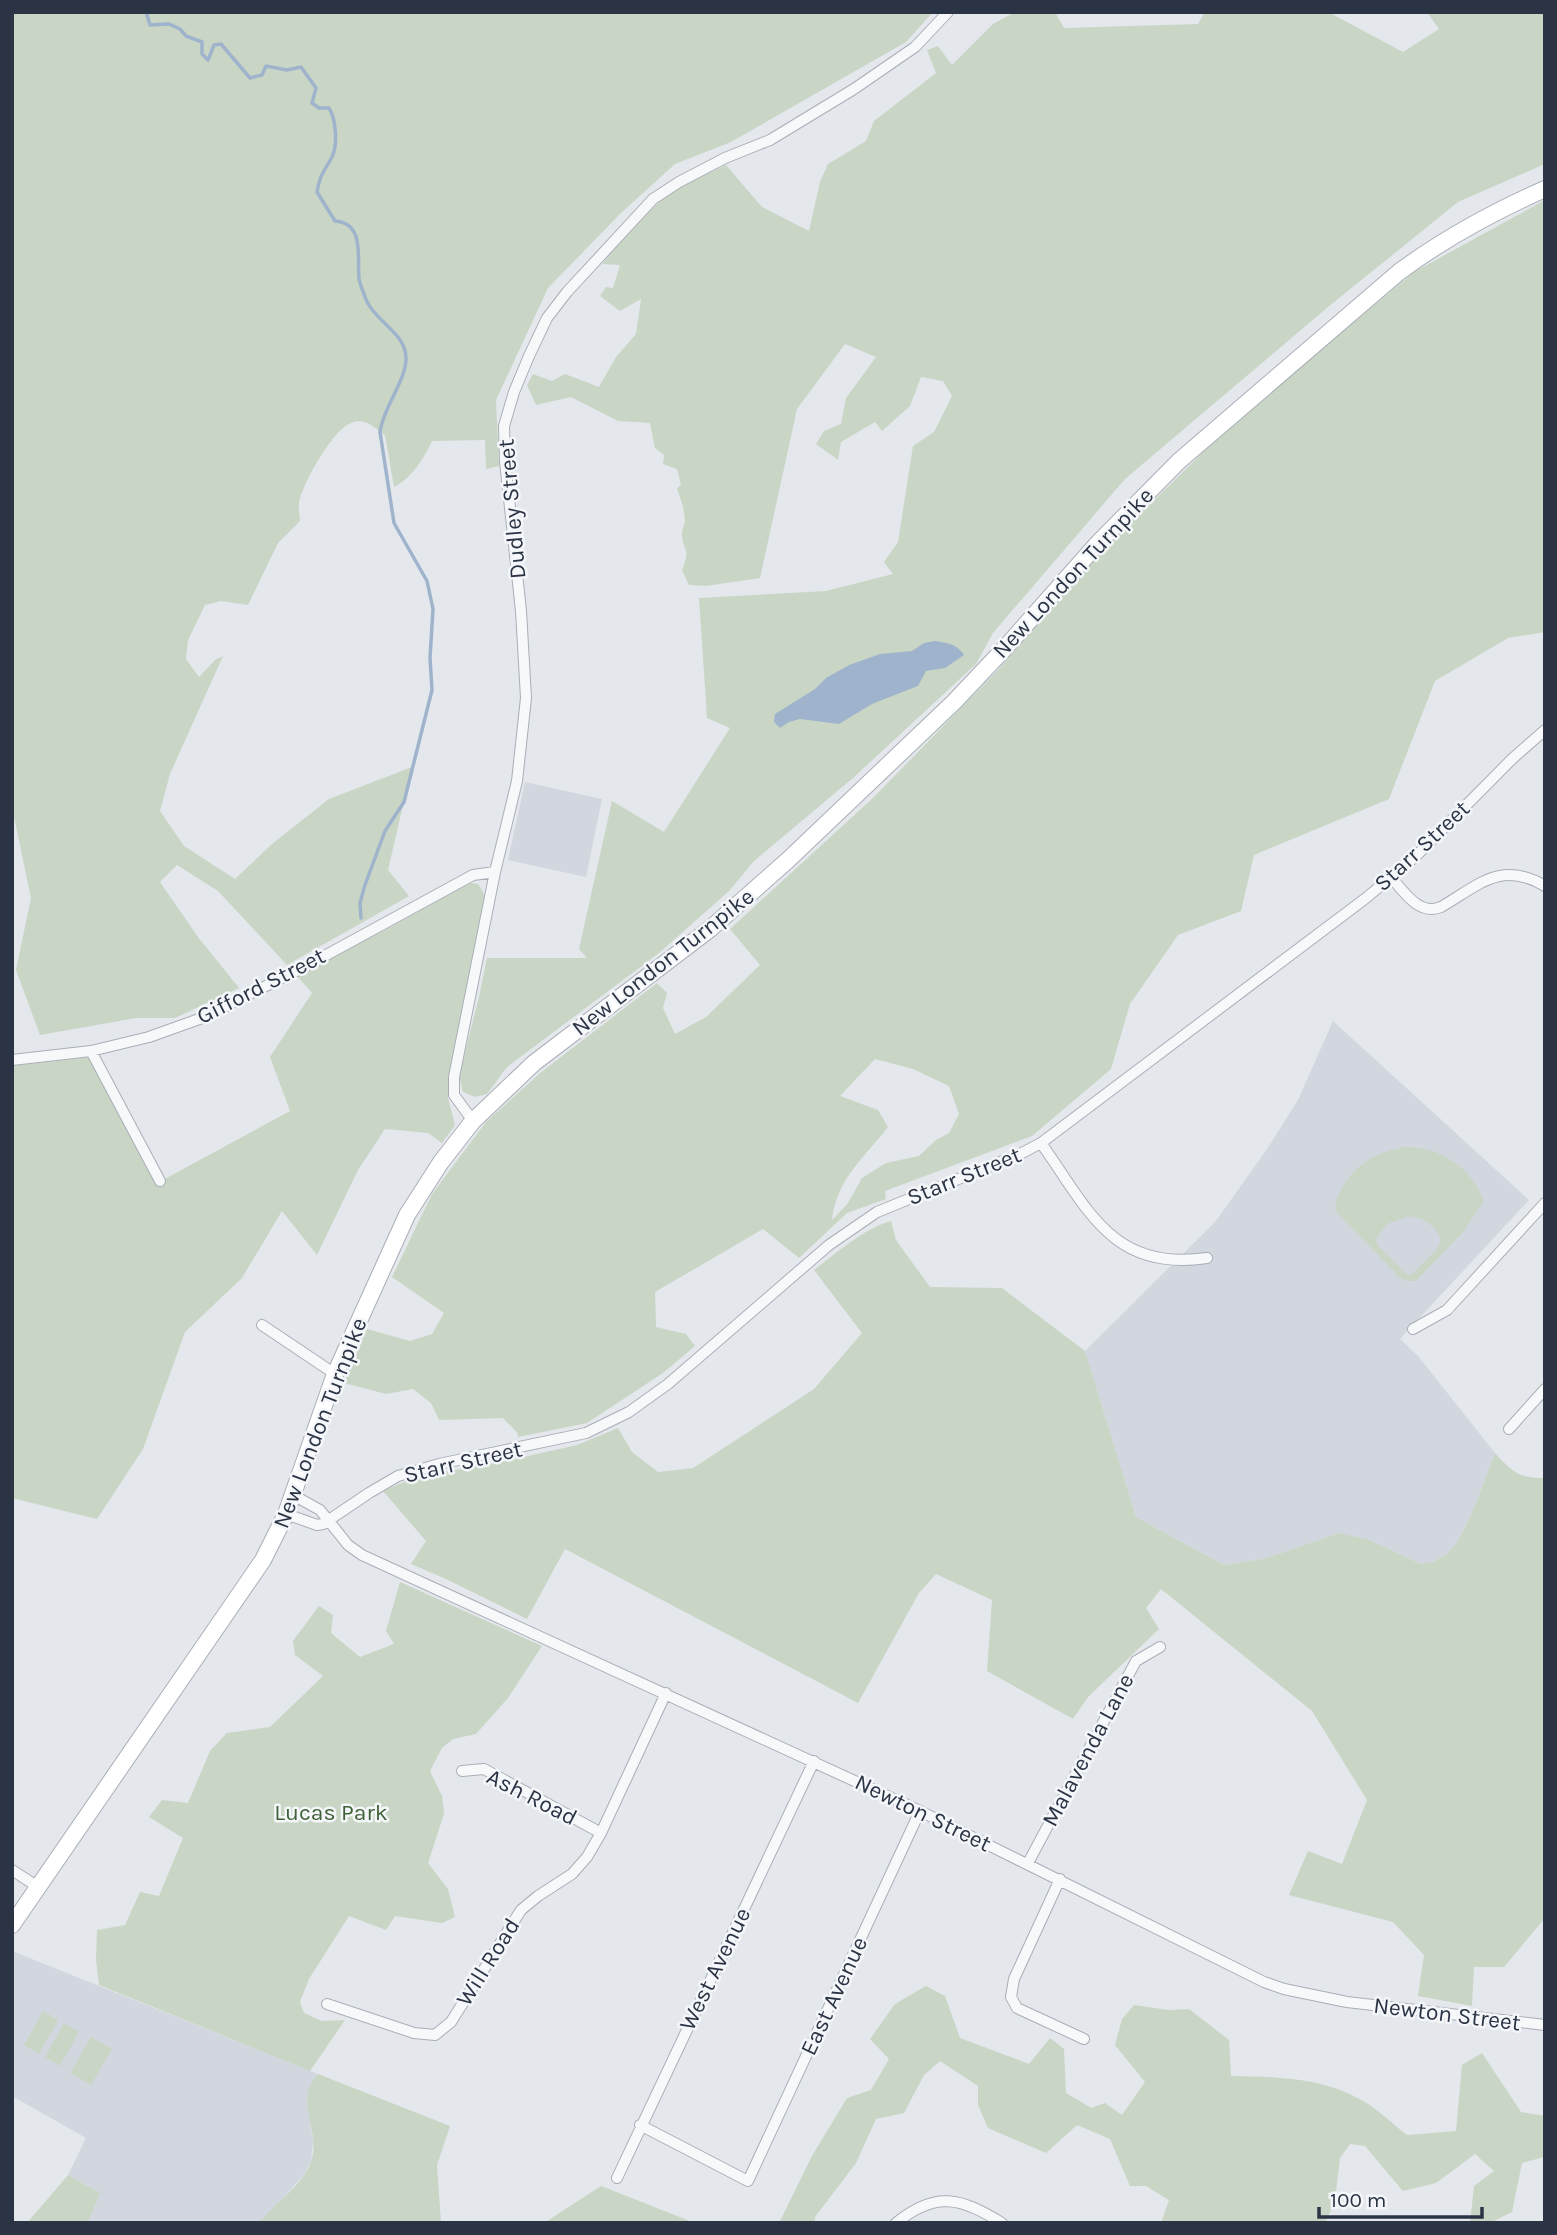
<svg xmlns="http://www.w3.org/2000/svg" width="1557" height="2235" font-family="Karla,sans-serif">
	<rect width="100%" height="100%" fill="#e4e7ec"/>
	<path fill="#d2d6de" d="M525,782L602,799L586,877L508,860Z
		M1333,1021L1529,1200L1400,1339L1418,1356L1495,1453L1472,1513L1458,1541L1449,1552L1435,1561L1421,1564L1367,1539L1339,1533L1267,1558L1224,1565L1136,1517L1085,1351L1216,1221L1269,1146L1298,1100Z
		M12,1951L318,2074L310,2086L307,2101L313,2142L311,2161L304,2175L260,2223H88L100,2193L68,2175L86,2138L12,2096Z"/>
	<path fill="#c9d6c5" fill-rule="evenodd" d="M12,12H933L906,42L731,142L675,164L621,213L548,288L496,400L499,466L486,469L485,440L432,441C423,459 413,477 394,487L385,435C375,428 364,417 351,423C333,429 301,486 299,504C298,509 300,516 300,521L278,543L248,605L221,601L205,605L188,640L186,659L199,677L215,660L223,656L170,774L160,811L184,846L235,879L272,844L329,799L412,767L388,870L409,896L287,965L218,891L177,865L160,882L198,937L239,988L175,1018H136L40,1035L16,970L31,898L12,807Z
		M1015,12H1055L1064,28L1198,24L1205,12H1328L1403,52L1439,29L1427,12H1545V164L1458,202L1328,307L1125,479L993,633L976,664L853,778L754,861L729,891L659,953L507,1067L487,1094L475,1097L463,1092L459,1076L479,997L487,958H587L579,949L612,801L664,832L730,728L707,718L699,598L826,591L893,574L884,562L898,542L913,446L934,432L952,396L943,381L921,377L910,406L882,431L875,422L841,442L838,460L816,444L824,431L841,424L846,398L876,357L845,344L797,409L760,578L706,586L689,585L682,570C692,546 681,550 682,532C682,528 685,525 685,521C684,509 682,501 677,489L681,484L677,469L663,464L664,455L655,448L650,423L618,421L571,397L536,405L527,385L533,374L552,381L565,374L599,387L616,357L636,334L641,299L620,311L600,296L606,287L613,288L620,265L602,264C621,241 640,218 663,199C681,184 705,175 726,165L762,207L809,231L820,182L828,164L866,141L874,121L936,73L927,50L938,46L952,65L993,24Z
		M1545,200V632L1508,638L1435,681L1389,799L1254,855L1241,911L1178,935L1130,1004L1111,1069L1032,1136L885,1191L886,1199L847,1213L799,1258L763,1229L655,1292L656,1327L686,1334L695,1346L663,1373L587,1423L518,1437L517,1432L503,1418L439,1420L431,1403L413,1389L386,1394L344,1383L367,1329L410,1341L432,1334L444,1313L392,1277L432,1194L486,1122L539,1074L657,983L667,993L663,1008L675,1034L706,1017L760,965L730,929L874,797L997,671L1091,562L1237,419L1414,272ZM875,1059L913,1069L949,1086L959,1114L949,1133L936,1140L919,1156L886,1163L862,1178L848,1203L832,1220C837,1178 864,1158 888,1127L878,1110L840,1096Z
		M470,883L478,884L486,897L448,1080V1098L455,1125L442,1143L428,1133L385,1129L358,1170L317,1255L282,1211L242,1278L185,1332L143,1449L97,1519L12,1498V1066L100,1056L161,1181L290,1111L270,1057L312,993L296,975L387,929Z
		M1406,1147C1443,1148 1470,1167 1484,1201L1463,1232L1416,1281H1406L1398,1276L1336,1212C1334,1204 1337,1197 1341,1190C1354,1164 1378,1151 1406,1147ZM1409,1216C1424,1218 1437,1226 1441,1241L1437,1249L1411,1275L1406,1273L1378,1246L1376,1239L1387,1224Z
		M891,1221L896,1240L930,1287L1002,1288L1085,1351L1136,1517L1224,1565L1267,1558L1339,1533L1367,1539L1421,1564L1435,1561L1448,1553L1458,1541L1472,1513L1495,1453C1512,1472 1519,1478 1545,1478V1918L1504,1967H1474L1472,2006L1418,1996L1424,1955L1393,1922L1289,1895L1308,1851L1342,1864L1367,1800L1312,1711L1161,1589L1146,1608L1159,1629L1088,1697L1073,1719L987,1671L992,1600L936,1574L919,1593L858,1703L565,1549L527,1619L446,1579L411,1564L426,1541L383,1491L415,1477L506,1461L577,1445L618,1428L632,1452L658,1472L693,1468L814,1389L862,1333L814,1270C838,1252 863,1229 891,1221Z
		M400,1582L542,1646L508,1698L476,1734L453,1739L442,1748L430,1771L442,1796L444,1814L428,1863L448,1889L455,1917L442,1923L395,1916L386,1930L349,1916L309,1979L300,2002L304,2013L322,2021L345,2020L310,2071L99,1985L96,1959L97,1930L125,1925L140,1892L159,1896L183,1838L149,1817L162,1800L188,1803L210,1751L227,1733L270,1727L323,1676L295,1655L293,1641L319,1606L333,1615L331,1633L360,1657L394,1644L386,1631Z
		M926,1986L945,1996L960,2038L1029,2064L1050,2038L1064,2049L1066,2093L1091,2108L1105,2103L1122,2115L1145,2082L1115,2045L1122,2019L1134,2005L1169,2010L1189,2009L1229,2040L1231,2076C1278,2077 1327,2077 1368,2104C1382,2113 1394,2125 1407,2135L1456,2131L1462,2065L1482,2053L1521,2112L1545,2116L1544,2157L1522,2163L1512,2212L1490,2223H1470L1474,2186L1494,2171L1475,2154L1436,2183L1403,2191L1365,2146L1350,2144L1340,2158L1335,2201L1325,2223H1161L1169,2200L1146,2186H1130L1110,2139L1077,2125L1046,2153L988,2128L978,2105V2086L940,2061L924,2075L904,2113L876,2119L856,2163L815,2217V2223H779L812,2156L847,2098L871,2090L889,2059L870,2039L895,2004Z
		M43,2011L58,2020L39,2054L24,2045Z
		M64,2023L79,2032L60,2066L45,2057Z
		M91,2037L112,2049L91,2085L70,2073Z
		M318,2074L450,2126L437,2165L441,2223H260C276,2200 308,2183 313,2154C317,2126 295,2098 318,2074Z
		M68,2175L100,2193L88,2223H27Z
		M601,2186L695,2223H544Z"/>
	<path fill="#9fb4cc" d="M935,641C948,643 957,644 964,655L945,668L926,671L918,686L872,704L839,724L800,719L789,722L780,728L774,722L775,714L815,689L826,678L849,665L880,654L912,651L924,643Z"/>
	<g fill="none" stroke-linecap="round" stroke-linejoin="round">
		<path stroke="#9fb4cc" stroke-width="3.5" d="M146,12L150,25L169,24L180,29L186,36L202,42V54L208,60L214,45L221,44L250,78L262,75L266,66L287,70L301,67L316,88L312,103L319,108H329C336,119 338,145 332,157C324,172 320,174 317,192L335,221C365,223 357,258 359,279C360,284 362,289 364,294C372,322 407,331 406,360C405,382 383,408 380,432L394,523L427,581L433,609L430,658L432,690L404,802L385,831L365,885L360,903L361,918"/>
		<defs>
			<path id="street" d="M1391,877C1404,892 1419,916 1441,907C1479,885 1501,860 1545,886
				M91,1051L160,1181
				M12,1060L91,1051L149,1037L202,1018L308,965L473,875L495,872
				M473,1121L454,1095V1077L495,872L517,781L526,698L521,611L505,461L504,426L514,392L529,356L547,318L567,292L653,199L679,182L725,158L770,140L854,89L915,47L948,12
				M1041,1143C1088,1209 1112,1272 1207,1258
				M262,1325L335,1374
				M1413,1329L1447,1310L1545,1203
				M1509,1429L1545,1389
				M293,1495L320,1510L348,1545L362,1555L920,1811L1264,1982L1284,1989L1347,2002L1545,2025
				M286,1514L317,1525L323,1524L369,1493L398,1476L439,1464L586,1433L629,1412L668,1384L829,1245L877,1212L1020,1154L1041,1143L1366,898L1415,857L1512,759L1545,730
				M462,1771L484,1769L601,1833
				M1028,1863L1136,1661L1160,1647
				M12,1870L38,1887
				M1060,1879L1014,1979L1011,1997L1017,2008L1084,2039
				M327,2004L414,2033L435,2035L451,2022L521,1910L538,1896L572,1874L587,1857L601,1833L666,1693
				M640,2125L748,2181L920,1811
				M617,2178L814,1761
				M896,2223C936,2190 961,2198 1002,2223"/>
			<path id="secondary" d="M12,1925L263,1560L286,1514L335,1374L407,1215L441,1162L473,1121L534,1063L710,929L788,860L954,702L1005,648L1098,543L1179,461L1399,272C1445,238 1493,212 1545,189"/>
		</defs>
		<use href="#street" stroke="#a9aeb7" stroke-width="12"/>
		<use href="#secondary" stroke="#a9aeb7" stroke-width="18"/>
		<use href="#street" stroke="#f7f8fa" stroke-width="10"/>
		<use href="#secondary" stroke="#fff" stroke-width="16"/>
	</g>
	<g text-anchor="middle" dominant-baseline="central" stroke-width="5" stroke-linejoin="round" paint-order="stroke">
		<g font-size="23" fill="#2b3445" stroke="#f4f6f9">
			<text transform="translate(512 509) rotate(-95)">Dudley Street</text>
			<text transform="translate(1073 573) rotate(-47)">New London Turnpike</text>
			<text transform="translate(1422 846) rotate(-43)">Starr Street</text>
			<text transform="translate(663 962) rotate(-38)">New London Turnpike</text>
			<text transform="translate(261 986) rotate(-27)">Gifford Street</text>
			<text transform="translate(964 1176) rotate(-22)">Starr Street</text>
			<text transform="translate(320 1423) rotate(-69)">New London Turnpike</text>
			<text transform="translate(463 1462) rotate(-13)">Starr Street</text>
			<text transform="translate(1088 1750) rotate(-62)">Malavenda Lane</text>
			<text transform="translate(532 1797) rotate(27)">Ash Road</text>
			<text transform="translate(923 1813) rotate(26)">Newton Street</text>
			<text transform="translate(488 1962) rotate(-58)">Will Road</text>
			<text transform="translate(715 1969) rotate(-64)">West Avenue</text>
			<text transform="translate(834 1996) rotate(-65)">East Avenue</text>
			<text transform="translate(1447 2014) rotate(7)">Newton Street</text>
		</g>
		<g font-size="23" fill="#3f6138" stroke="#f4f6f9">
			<text x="331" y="1812">Lucas Park</text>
		</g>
	</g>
	<rect width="1557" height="2235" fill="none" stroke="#2b3445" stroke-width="28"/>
	<path d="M1319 2207v10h163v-10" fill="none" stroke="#2b3445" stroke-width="3.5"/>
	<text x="1330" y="2207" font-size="21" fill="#2b3445" stroke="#f4f6f9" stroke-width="5" paint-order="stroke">100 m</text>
</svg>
